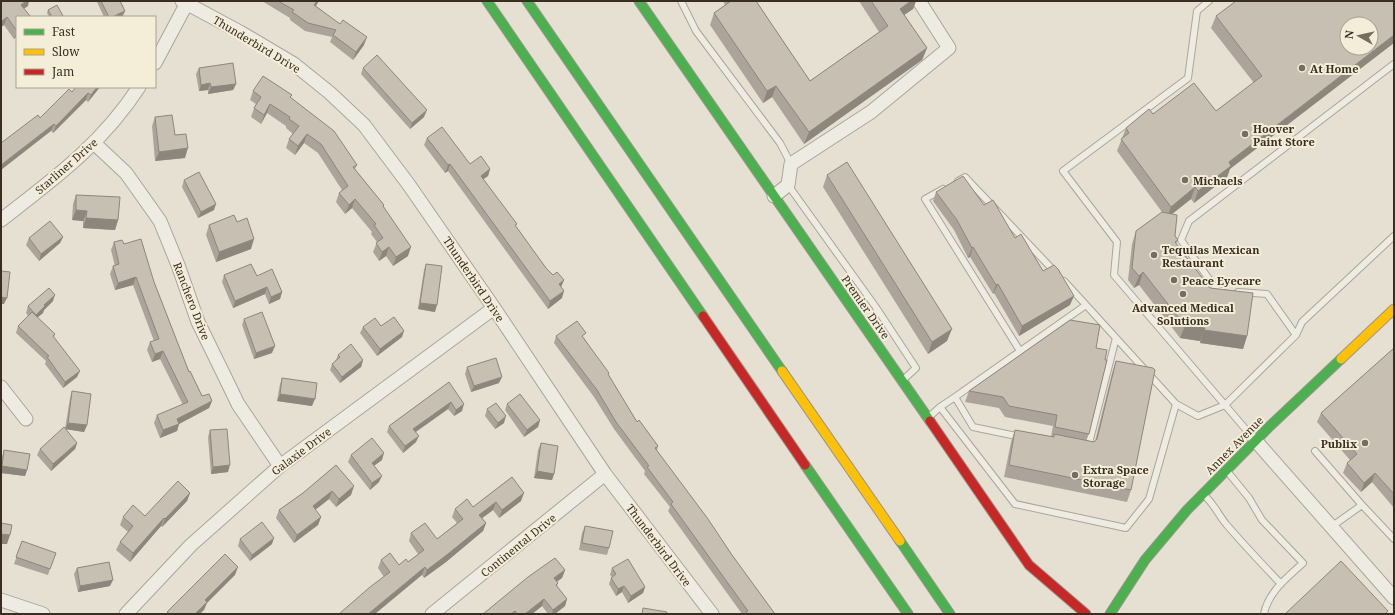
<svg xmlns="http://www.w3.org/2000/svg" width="1395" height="615" font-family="'Noto Serif',serif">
	<rect width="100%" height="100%" fill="#e5e0d2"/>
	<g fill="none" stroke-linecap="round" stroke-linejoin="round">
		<defs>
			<path id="lane" d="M681,1L696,31L780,143L791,164
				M1209,1L1197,11L1188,78L1063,171L1117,242L1114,275L1254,439
				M958,181L965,177L1056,273
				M788,185L875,306L916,368L903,380
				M943,189L925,199L1020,351
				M1064,281L1086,305
				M1223,291L1217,290L1181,240L1189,221L1394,64
				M1238,292L1267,294L1296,335
				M940,407L955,397
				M929,417L940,407L1015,504L1126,528L1149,499L1176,404
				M1021,437L973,427L955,397L1086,305L1176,404L1198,416L1225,405L1296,335L1302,322L1394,236
				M1088,447L1116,338
				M1315,451L1362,505
				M1227,471L1249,498L1262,520L1303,563C1287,578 1268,592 1264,614
				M1204,495C1214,504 1218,514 1226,524C1244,545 1262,564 1281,584
				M1331,527L1362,505L1394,539"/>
			<path id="street" d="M182,1L240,32L294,64L330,93L364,125L409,185L494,308L605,474L712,614
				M155,63L187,3
				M95,144L126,173L160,221L178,265L198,322L223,373L238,404L280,466
				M774,196L788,185L791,164L871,112L949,48L919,1
				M1,220C54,179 102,144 139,87
				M1,387L26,419
				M1255,440L1394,598
				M1,600L43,614
				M126,614L191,545L280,466L494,308
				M432,614L605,474"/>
			<path id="fast" d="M487,1L703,316
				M527,1L782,371
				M639,1L930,421
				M805,465L908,614
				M900,541L950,614
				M1110,614L1145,560L1187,510L1270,426L1341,359"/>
			<path id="slow" d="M1341,359L1394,309
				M782,371L900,541"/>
			<path id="jam" d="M703,316L805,465
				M930,421L1029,565L1086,614"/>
		</defs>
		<use href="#lane" stroke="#aba59a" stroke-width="8"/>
		<use href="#street" stroke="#aba59a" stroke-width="15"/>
		<use href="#fast" stroke="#9a958a" stroke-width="11"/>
		<use href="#slow" stroke="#9a958a" stroke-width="11"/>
		<use href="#jam" stroke="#9a958a" stroke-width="11"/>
		<use href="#lane" stroke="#eeebe3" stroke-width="6"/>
		<use href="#street" stroke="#eeebe3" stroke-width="13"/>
		<use href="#fast" stroke="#4caf50" stroke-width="9"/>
		<use href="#slow" stroke="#ffc107" stroke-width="9"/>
		<use href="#jam" stroke="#c62828" stroke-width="9"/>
	</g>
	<path fill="#aca49a" d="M1,1L28,6L24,8L17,36L14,39L4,25L1,27Z
		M97,1H120L125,11L122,17H104L97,2Z
		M262,1H319L316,6L364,45L353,60L330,42L332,37L305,31L290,20V18Z
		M723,1H756L810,81L879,32L859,1H916L913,9L904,15L927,48L922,60L804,144L772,97L763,103L710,25L714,13L725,5Z
		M1394,1L1230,169L1227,177L1194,203L1191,199L1172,214L1175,236L1178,240L1176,244L1210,288L1247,336L1243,349L1200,343V341L1180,338L1139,285L1134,288L1128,280L1132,244L1136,231L1162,212L1117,151L1126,128L1153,114L1216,111L1254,83L1211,28L1216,16Z
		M48,10L63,16L62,17H49L47,13Z
		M199,68L236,84L233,90L208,94V90L199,91L196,74Z
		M363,68L424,117L410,129L361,74Z
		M100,87L88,102L86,100L53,133L40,118L72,92Z
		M253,91L291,98L357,165L355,169L384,205L383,207L408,256L393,266L386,256L379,261L373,252L377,242L371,234L372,232L352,208L345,214L336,202L339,193L342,190L318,153L304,143L295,155L286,148L289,139L293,134L286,128V126L267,113L261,124L251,117L254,108L256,104L250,100Z
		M155,117L175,135L185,158L155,161L152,126Z
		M427,138L470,164L490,169L488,176L483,179L516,227L546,268L553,275L564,280L561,287L562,298L548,309L448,171L445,173L424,145Z
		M827,175L947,341L928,354L823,187Z
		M184,180L214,210L198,218L182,187Z
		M936,192L984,205L1015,238L1043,271L1070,305L1019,336L994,293L993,294L970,257L968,258L954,230L933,201Z
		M76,195L118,220L115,230L83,228V221L72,220L73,204Z
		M237,222L251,249L216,262L206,235L209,225Z
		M63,237L60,243L39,261L26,245L29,238Z
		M114,242L124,244L154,282L189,372L202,396L212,401L209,408L179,424L177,431L160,438L154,423L157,415L183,405L160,359L152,362L147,350L150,342L154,341L133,285L115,290L110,274L113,266H115L111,250Z
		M426,264L435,312L418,309L424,270Z
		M224,275L257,276L282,292L280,299L269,304L265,294L233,308L222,282Z
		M53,301L44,310L43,313L37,318L55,334L54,337L77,377L63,388L45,364L46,361L16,333L18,326L28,316L26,313L28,306Z
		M244,319L272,353L254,359L242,325Z
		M381,326L402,337L377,356L360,333L363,327Z
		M556,336L584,338L608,375L637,422L658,446L657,451L732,555L775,614H742L668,511L670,507L644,474L645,471L614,429L594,397L554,343Z
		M1096,348L1089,434L1086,440L1094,442L1095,441L1112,373L1116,361L1131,490L1127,502L1004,477L1011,442L1015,430L1051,437L1053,426L1005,417L999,408L965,402L969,391Z
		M1394,348V508L1372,482L1361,492L1343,473L1347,463L1350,460L1317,422L1321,413Z
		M338,355L363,360L361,367L340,383L330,370L332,364L336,360Z
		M467,367L499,383L471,392L465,374Z
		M282,378L312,406L277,401L280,384Z
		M449,382L462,411L454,416L448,409L416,432V442L403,453L387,432L389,426Z
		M72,391L87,425L84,432L65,429L77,443L75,449L51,471L37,455L40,449L65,429L70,398Z
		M507,404L540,420L538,427L524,437L505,410Z
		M487,409L504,423L495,429L485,416Z
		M210,430L228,472L211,474L208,437Z
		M541,443L554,474L552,480L534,478L538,450Z
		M4,450L27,470L25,476L1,473V463L2,457Z
		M351,455L382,460L374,466L379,482L370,490L348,462Z
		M336,465L351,495L336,507L329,499L315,510L321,517L318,525L294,543L276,518L279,510L303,493Z
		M512,477L521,501L499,518L493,510L482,518L486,523L483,531L446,562L424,578L422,575L384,577L378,568L381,560L399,565L408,562L418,554L409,541L411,533L437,539L457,523L452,517L455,509L473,507Z
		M190,493L187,501L162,527L161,526L130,562L116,550L120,542L128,532L120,525L123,517L145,516Z
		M585,526L609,548L607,555L579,550L582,533Z
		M240,539L272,544L250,561L238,546Z
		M22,541L50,569L48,575L14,564Z
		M77,568L110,586L78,592L74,574Z
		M612,568L645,587L643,593L628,603L622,592L616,596L609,584L611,578L612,577L610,575Z
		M565,570L562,578L556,582L558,583L557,586L567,599L565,606L555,614H548L542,606L532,614H483Z"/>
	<path fill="#8c867d" d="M26,1H29L28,6L19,12L21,5Z
		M317,1H319L311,13L314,5Z
		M911,1H916L913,9L895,21L900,9Z
		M125,11L122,17H112Z
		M7,17L4,25L1,27V22Z
		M17,31V36L14,39Z
		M1394,35V43L1230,169L1227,177L1194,203L1198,191L1229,162Z
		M367,37L364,45L353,60L356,52Z
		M927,48L922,60L804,144L809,132Z
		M210,83L208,90L199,91L201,85Z
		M236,84L233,90L208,94L211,87Z
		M776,86L772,97L763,103L767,91Z
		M97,87H100L88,102L91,95Z
		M88,93L86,100L53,133L56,126Z
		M270,104L267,113L261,124L264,115Z
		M427,110L424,117L410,129L412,123Z
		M54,124L51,131L1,170V165Z
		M307,134L304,143L295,155L298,146Z
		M188,148L185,158L155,161L159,152Z
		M450,164L448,171L445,173L448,165Z
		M490,169L488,176L478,183L481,176Z
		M1195,187L1191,199L1167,218L1171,207Z
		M355,199L352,208L345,214L349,205Z
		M216,204L214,210L198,218L201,212Z
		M76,210L87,211L83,221L72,220Z
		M86,218L118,220L115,230L83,228Z
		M63,237L60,243L39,261L41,254Z
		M254,239L251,249L216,262L219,252Z
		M389,247L386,256L379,261L382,252Z
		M411,247L408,256L393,266L396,257Z
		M973,247L970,257L968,258L972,248Z
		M1143,272L1139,285L1134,288L1139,276Z
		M136,277L133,285L115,290L118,283Z
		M564,280L561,287L559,284Z
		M998,284L994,293L993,294L996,285Z
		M267,287L265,294L233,308L235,301Z
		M564,291L562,298L548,309L550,301Z
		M282,292L280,299L269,304L271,297Z
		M55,295L53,301L44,310L43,313L33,321L36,315L44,305Z
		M1074,296L1070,305L1019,336L1022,326Z
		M1,297L7,298L4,304H1Z
		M420,303L437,305L435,312L418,309Z
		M1185,326L1205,328L1200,341L1180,338Z
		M952,329L947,341L928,354L932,342Z
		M1204,330L1247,336L1243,349L1200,343Z
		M404,331L402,337L377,356L380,349Z
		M275,346L272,353L254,359L256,353Z
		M163,351L160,359L152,362L155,354Z
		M363,360L361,367L340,383L342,377Z
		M80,371L77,377L63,388L65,382Z
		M502,377L499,383L471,392L474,386Z
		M280,394L315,399L312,406L277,401Z
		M212,401L209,408L177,425L179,424L177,431L160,438L163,430L177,419Z
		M451,402L448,409L411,435L413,429Z
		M464,404L462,411L454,416L456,410Z
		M506,416L504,423L495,429L498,423Z
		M540,420L538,427L524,437L527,430Z
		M68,423L87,425L84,432L65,429Z
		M419,436L416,442L403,453L405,446Z
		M77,443L75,449L51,471L53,464Z
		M384,453L382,460L369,469L372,463Z
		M230,465L228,472L211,474L213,467Z
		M2,466L27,470L25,476L1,473V469Z
		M537,471L554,474L552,480L534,478Z
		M1375,473L1372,482L1361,492L1364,483Z
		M382,476L379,482L370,490L372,483Z
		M354,486L351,495L336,507L339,499Z
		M332,491L329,499L310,514L313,506Z
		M190,493L187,501L162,527L165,519Z
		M524,493L521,501L499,518L502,510Z
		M496,502L493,510L477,522L479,515Z
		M321,517L318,525L294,543L297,535Z
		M164,518L161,526L130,562L133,553Z
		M486,523L483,531L446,562L424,578L427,570Z
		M1,534L10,535L7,544H1Z
		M274,538L272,544L250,561L252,555Z
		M238,567L235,575L207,603L204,610L200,614H195L205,600Z
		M425,567L422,575L375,614H368Z
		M565,570L562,578L551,586L554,578Z
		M113,580L110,586L78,592L80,586Z
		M624,586L622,592L616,596L618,589Z
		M645,587L643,593L628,603L631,596Z
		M544,599L542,606L532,614H525Z
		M567,599L565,606L555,614H552L553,610Z"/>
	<path fill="#c8bfb3" stroke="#8c867d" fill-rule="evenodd" d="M1,1H26L21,5L31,17H17V31L7,17L1,22Z
		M101,1H120L125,11L112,17H109Z
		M278,1H317L314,5L340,24L343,20L367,37L356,52L333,35L336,30L308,23L292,12L294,10Z
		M731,1H756L810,81L888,26L871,1H911L900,9L927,48L809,132L776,86L767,91L714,13Z
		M1236,1H1394V35L1229,162L1231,166L1198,191L1195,187L1171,207L1121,139L1129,133L1126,128L1149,109L1153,114L1194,83L1216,111L1262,76L1216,16ZM1347,24H1371V48H1347Z
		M57,5L63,16L60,17H52L48,10Z
		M377,55L427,110L412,123L363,68Z
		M233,63L236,84L211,87L210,83L201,85L199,68Z
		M263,76L292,95L290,97L334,131L357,165L353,167L384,205L383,206L411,247L396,257L389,247L382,252L376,243L383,238L374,225L376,224L355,199L349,205L339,193L348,186L321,144L307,134L298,146L289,139L299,126L289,119L290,117L270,104L264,115L254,108L261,97L253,91Z
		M76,87H97L91,95L88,93L56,126L54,124L1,165V143L38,115L40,118L69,89L72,92Z
		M172,115L175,135L186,134L188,148L159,152L155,117Z
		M442,127L470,164L481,156L490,169L481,176L517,224L515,225L546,268L553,275L557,272L564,280L559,284L564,291L550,301L450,164L448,165L427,138Z
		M847,162L952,329L932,342L827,175Z
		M199,172L216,204L201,212L184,180Z
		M963,176L984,205L993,200L1015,238L1021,234L1043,271L1054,265L1058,269L1074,296L1022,326L998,284L996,285L973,247L972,248L957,220L936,192Z
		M76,195L120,197L118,220L86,218L87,211L76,210Z
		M1162,212L1177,215L1175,236L1178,240L1175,242L1210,288L1253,293L1247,336L1204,330L1205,328L1185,326L1143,272L1139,276L1132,268L1136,231Z
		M234,215L237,222L247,218L254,239L219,252L209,225Z
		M50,221L63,237L41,254L29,238Z
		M141,239L154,282L189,372L190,371L202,396L209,394L212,401L177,419L179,424L163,430L157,415L188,402L163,351L155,354L150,342L159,339L136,277L118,283L113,266L119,264L114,242L122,240L124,244Z
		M251,264L257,276L272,269L282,292L271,297L267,287L235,301L224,275Z
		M426,264L442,266L437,305L420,303Z
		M1,271L10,272L7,298L1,297Z
		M49,288L55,295L44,305L45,306L36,315L28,306Z
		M32,312L55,334L53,336L80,371L65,382L47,357L49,356L18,326Z
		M262,312L275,346L256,353L244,319Z
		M394,317L404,331L380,349L363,327L375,318L381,326Z
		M1070,320L1100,325L1096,348L1107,350L1105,360H1107L1089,434L1055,427L1057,415L1009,406L1003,397L969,391Z
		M577,321L586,333L582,336L609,373L608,374L637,422L639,420L658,446L655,448L708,519L732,555L775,614H747L746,612L748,611L671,504L673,502L647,467L649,466L616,422L597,390L556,336Z
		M351,344L363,360L342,377L332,364L340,357L338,355Z
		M1394,348V494L1375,473L1364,483L1347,463L1357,454L1321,413Z
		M496,358L502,377L474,386L467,367Z
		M1116,361L1153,368L1155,370L1131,490L1009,465L1015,430L1054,437V434L1094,442L1097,439Z
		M282,378L317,383L315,399L280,394Z
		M449,382L464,404L456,410L451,402L413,429L419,436L405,446L389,426Z
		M72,391L91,394L87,425L68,423Z
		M520,394L540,420L527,430L507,404Z
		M496,403L506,416L498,423L487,409Z
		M64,427L77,443L53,464L40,449Z
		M227,429L230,465L213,467L210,430Z
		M372,438L384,453L372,463L382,476L372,483L351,455Z
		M541,443L558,446L554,474L537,471Z
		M4,450L30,454L27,470L2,466Z
		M336,465L354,486L339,499L332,491L313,506L321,517L297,535L279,510L303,493Z
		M512,477L524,493L502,510L496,502L479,515L486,523L448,554L427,570L425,567L368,614H339L370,587L390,572L381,560L390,553L399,565L406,559L408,562L424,550L411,533L425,523L437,539L463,519L455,509L467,499L473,507Z
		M178,481L190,493L165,519L164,518L133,553L120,542L133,526L123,517L133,505L145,516Z
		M262,522L274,538L252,555L240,539Z
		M1,523L12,525L10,535L1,534Z
		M585,526L613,531L609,548L582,543Z
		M22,541L56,553L50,569L16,557Z
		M225,554L238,567L205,600L207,602L195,614H168L169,613L167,612Z
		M555,558L565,570L554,578L558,583L556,585L567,599L553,610L544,599L525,614H517L515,611L511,614H483L528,577Z
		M628,559L645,587L631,596L624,586L618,589L611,578L616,574L612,568Z
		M1341,561L1388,611L1385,614H1285Z
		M109,562L113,580L80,586L77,568Z
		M643,608L667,612L666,614H642Z"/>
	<g fill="#766c60" stroke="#f4eed9" stroke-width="1.5">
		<circle cx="1302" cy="68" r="4"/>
		<circle cx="1245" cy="134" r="4"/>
		<circle cx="1185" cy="180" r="4"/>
		<circle cx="1154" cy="255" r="4"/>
		<circle cx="1174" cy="280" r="4"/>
		<circle cx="1183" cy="294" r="4"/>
		<circle cx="1365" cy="443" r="4"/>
		<circle cx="1075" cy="475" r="4"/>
	</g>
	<g text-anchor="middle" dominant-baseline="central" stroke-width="4" stroke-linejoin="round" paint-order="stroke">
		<g font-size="11" fill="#3a2e22" stroke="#f4eed9">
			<text transform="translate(257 44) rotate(31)">Thunderbird Drive</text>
			<text transform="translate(66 166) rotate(-41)">Starliner Drive</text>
			<text transform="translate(474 279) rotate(56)">Thunderbird Drive</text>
			<text transform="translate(192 301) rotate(69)">Ranchero Drive</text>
			<text transform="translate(866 307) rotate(55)">Premier Drive</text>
			<text transform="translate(1234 445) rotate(-45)">Annex Avenue</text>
			<text transform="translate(301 451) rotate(-37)">Galaxie Drive</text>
			<text transform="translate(518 545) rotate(-39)">Continental Drive</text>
			<text transform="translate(659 545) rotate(53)">Thunderbird Drive</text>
		</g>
		<g font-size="11" font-weight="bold" fill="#3a2e22" stroke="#f4eed9" text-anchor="start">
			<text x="1310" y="68">At Home</text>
			<text x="1253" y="128">Hoover<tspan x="1253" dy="13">Paint Store</tspan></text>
			<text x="1193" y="180">Michaels</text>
			<text x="1162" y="249">Tequilas Mexican<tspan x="1162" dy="13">Restaurant</tspan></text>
			<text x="1182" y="280">Peace Eyecare</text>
			<text x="1183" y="307" text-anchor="middle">Advanced Medical<tspan x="1183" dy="13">Solutions</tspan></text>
			<text x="1357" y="443" text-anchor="end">Publix</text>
			<text x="1083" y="469">Extra Space<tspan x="1083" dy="13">Storage</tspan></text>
		</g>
	</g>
	<rect width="1395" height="615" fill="none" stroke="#3a2e22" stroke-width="4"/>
	<rect x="16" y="16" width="140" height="72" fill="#f4eed9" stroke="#aaa190"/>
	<rect x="24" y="29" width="20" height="6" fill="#4caf50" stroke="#aaa190"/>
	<text x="52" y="36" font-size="12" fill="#3a2e22">Fast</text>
	<rect x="24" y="49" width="20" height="6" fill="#ffc107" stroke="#aaa190"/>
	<text x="52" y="56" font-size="12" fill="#3a2e22">Slow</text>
	<rect x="24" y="69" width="20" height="6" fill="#c62828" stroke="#aaa190"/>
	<text x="52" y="76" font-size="12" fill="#3a2e22">Jam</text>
	<g transform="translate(1359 36) rotate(278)"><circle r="19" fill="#f4eed9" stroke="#aaa190"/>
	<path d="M0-3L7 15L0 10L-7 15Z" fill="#766c60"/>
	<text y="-6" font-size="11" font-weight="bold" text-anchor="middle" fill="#3a2e22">N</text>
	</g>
</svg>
